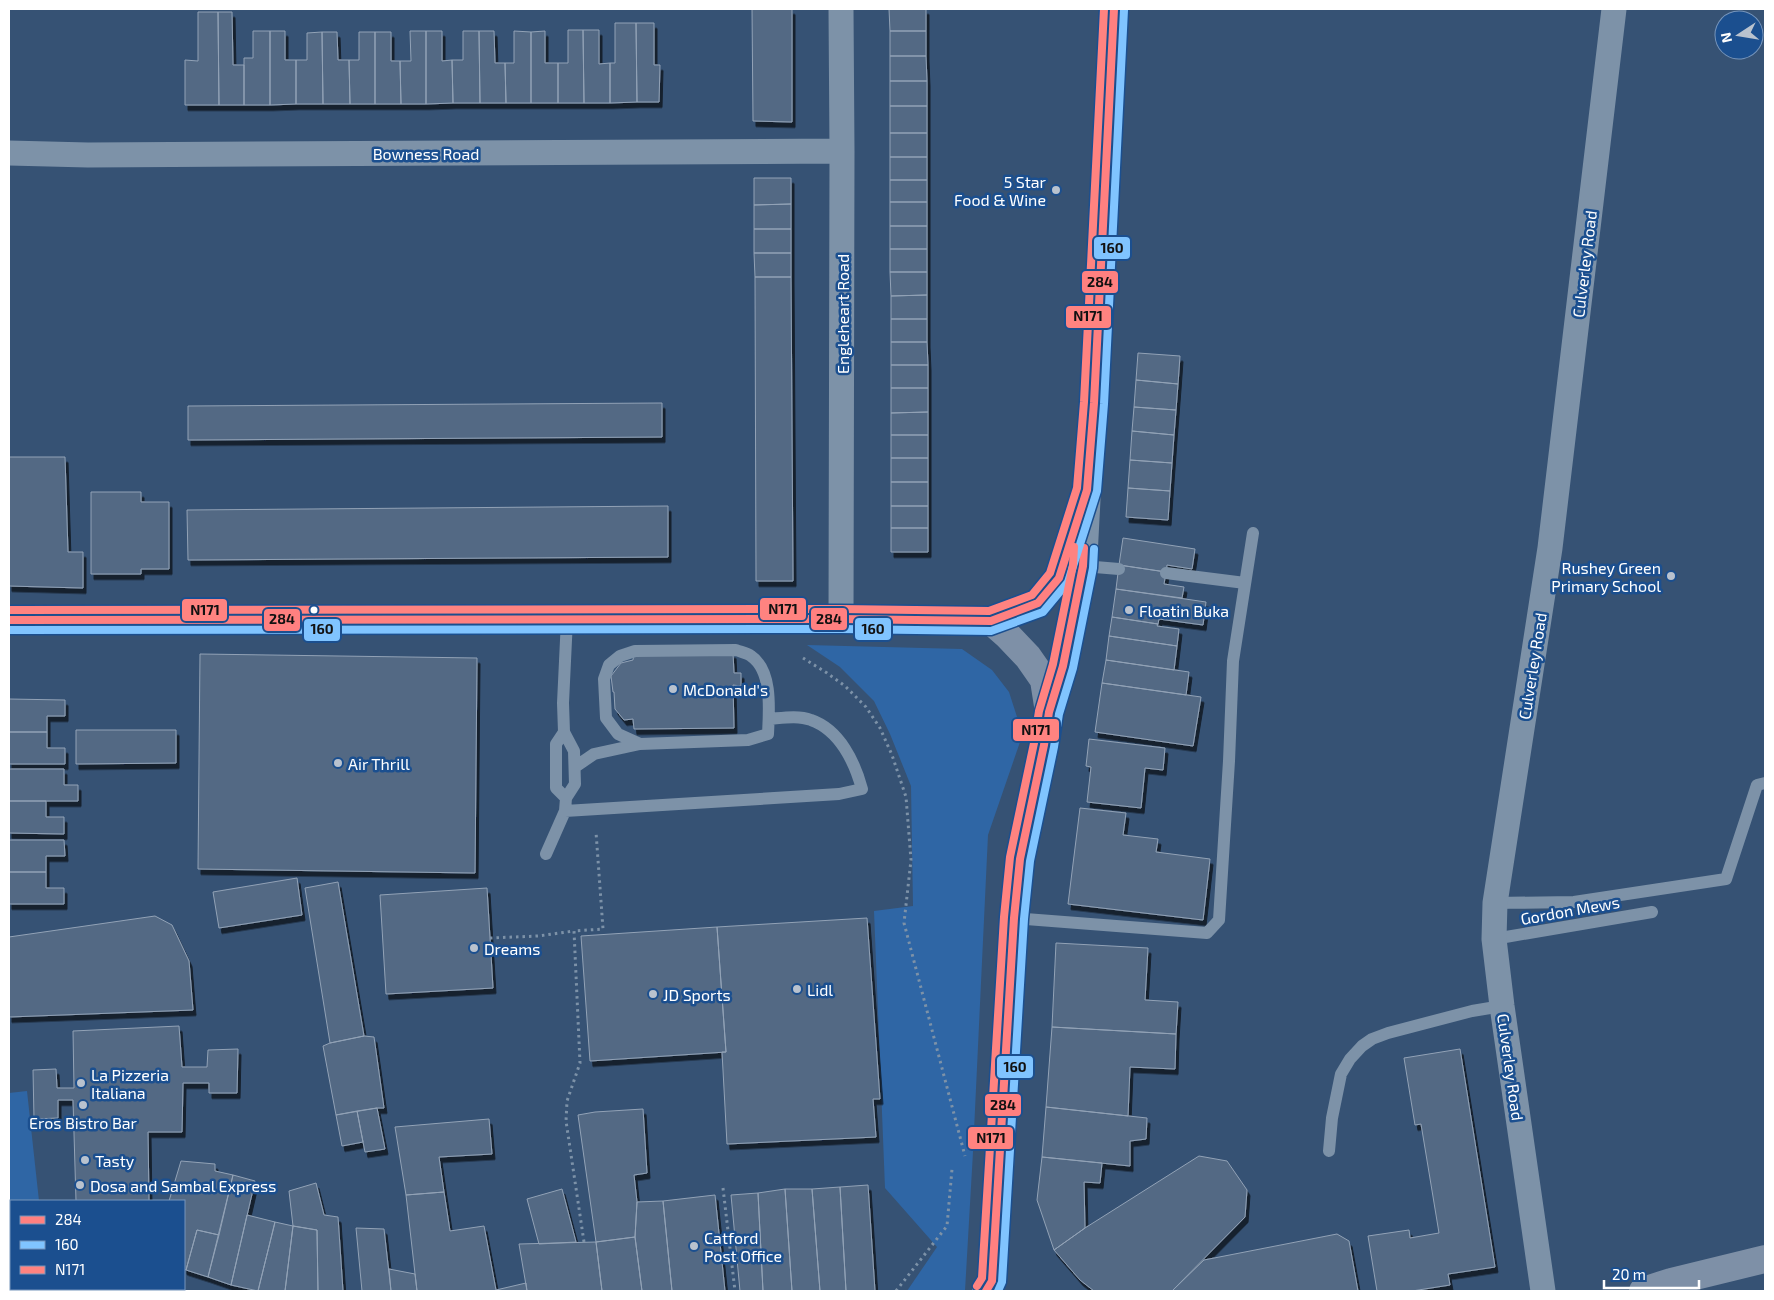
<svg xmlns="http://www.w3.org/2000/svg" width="1774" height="1300" font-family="'Exo 2',sans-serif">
	<defs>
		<filter id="shadow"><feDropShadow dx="3" dy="5.5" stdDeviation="0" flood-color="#0009"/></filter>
	</defs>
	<rect width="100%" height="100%" fill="#365274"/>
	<path fill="#2f66a5" d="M807,645L962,649L992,670L1009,692L1018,720L1020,742L988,835L973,1152L965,1291H907L937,1247L885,1188L874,911L913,906L911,786L890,734L874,701L840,667Z
		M27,1091L39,1201H11V1220L9,1221V1093Z
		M12,1289H174L184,1291H13Z"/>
	<path fill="#526984" stroke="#92a2b6" filter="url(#shadow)" d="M752,9H792V122L753,121Z
		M889,9H926V31H890Z
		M198,12H218L219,105H185V60L198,61Z
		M218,12H232L233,65H244V105H219Z
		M615,23H636L637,102L610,103V63H615Z
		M636,23H654V65H660L659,102H637Z
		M568,30H583L584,103H558V63H568Z
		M583,30H599V64L610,63V103H584Z
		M253,31H270V105H244V58H253Z
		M270,31H285V60H296V104L270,105Z
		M410,31H426V104H401L400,61H411Z
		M426,31H442V61L452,60L453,103L426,104Z
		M463,31H479L480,103H453L452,60H463Z
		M479,31H494L495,63H505L506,103H480Z
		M514,31L531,32V103H506L505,63H514Z
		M545,31V63H558V103H531V32Z
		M890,31H926V56H890Z
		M322,32L323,104H296V60H307V33Z
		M322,32H337L338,60H349L350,104H323Z
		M359,32H375V104H350L349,60H359Z
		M375,32H391V61H400L401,104H375Z
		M890,56H926L927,81H890Z
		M890,81H927V106H890Z
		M890,106H927V133H890Z
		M890,133H927V157H890Z
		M890,157H927V180H890Z
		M754,178H791V204L754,205Z
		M890,180H927V202H890Z
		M890,202H927V226H890Z
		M791,204V229H754V205Z
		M890,226H927V249H890Z
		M754,229H791V253H754Z
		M890,249H927V272H890Z
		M754,253H791V277H755Z
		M890,272H927V295L891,296Z
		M755,277H791L793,581H756Z
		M927,295V319H891V296Z
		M891,319H927V342H891Z
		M891,342H927L928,365H891Z
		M1138,353L1180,356L1178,384L1136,380Z
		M891,365H928V388H891Z
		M1136,380L1178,384L1176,410L1134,407Z
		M891,388H928V412L891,413Z
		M662,403V437L188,440V406Z
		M1134,407L1176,410L1174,435L1132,431Z
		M928,412V435H891V413Z
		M1132,431L1174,435L1172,463L1130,460Z
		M891,435H928V458H891Z
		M9,457H65L68,552H83V588L9,586Z
		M891,458H928V482H891Z
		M1130,460L1172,463L1170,491L1128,488Z
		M891,482H928V506H891Z
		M1128,488L1170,491L1168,520L1126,517Z
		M91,492H141V502H169V569H141V574H91Z
		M668,506V557L188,560L187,510Z
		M891,506H928V528H891Z
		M891,528H928V552H891Z
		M1123,538L1195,549L1192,569L1167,565L1166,572L1119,565Z
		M1119,565L1166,572L1164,584L1184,587L1182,598L1116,589Z
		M1116,589L1206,602L1203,625L1159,619L1158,624L1112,617Z
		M1112,617L1158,624L1157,626L1179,629L1177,646L1109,636Z
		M1109,636L1177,646L1174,670L1106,660Z
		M634,653H733L734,673H741V686L733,685L734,728L634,729L633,719L624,720L615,709L614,692H613L611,676L621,663L633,660Z
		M200,654L477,658L475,873L198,869Z
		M1106,660L1189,672L1186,695L1102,683Z
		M1102,683L1201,697L1193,746L1095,732Z
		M9,699L65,700V716H47V732H9Z
		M76,730H176V763L76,764Z
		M9,732H47V748H65V764H9Z
		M1089,739L1165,748L1163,770L1145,768L1141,808L1087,802L1091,767L1086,766Z
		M9,769H64V785H78V801H9Z
		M9,801H46V817H64V834L9,833Z
		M1080,808L1126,813L1123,835L1158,839L1156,852L1210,859L1203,920L1068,904Z
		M9,840H64L65,856H46V872H9Z
		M9,872H46V888H64V904H9Z
		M297,878L302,915L219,928L213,892Z
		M338,882L364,1036L330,1043L305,888Z
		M487,888L493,988L386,994L380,895Z
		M155,916L172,925L189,961L193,1010L9,1017V937Z
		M867,918L880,1099H873L876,1137L727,1144L722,1052H726L717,927Z
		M717,927L726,1052L590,1061L581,936Z
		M1056,943L1148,948L1145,1000L1178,1002L1176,1034L1052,1027Z
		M179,1026L182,1067H207L208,1050L238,1049L237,1093H209V1083H183L182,1132H148L149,1201H76L73,1100H58V1118L34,1119L33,1070L56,1069L57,1088H74L73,1031Z
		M1052,1027L1176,1034L1175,1069L1130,1067L1128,1116L1046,1107Z
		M364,1036L374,1037L384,1108H377L336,1115L323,1046L330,1043Z
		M1460,1049L1495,1267L1448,1274L1450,1285L1412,1291H1377L1368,1236L1409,1230L1410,1238L1439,1233L1421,1124L1415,1125L1404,1058Z
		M1046,1107L1147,1118L1146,1139L1130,1141V1166L1042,1157Z
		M377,1108L385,1149L365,1152L357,1111Z
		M643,1109L647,1173L634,1175L637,1202L635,1237L596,1242L578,1115L595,1112Z
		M357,1111L363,1142L342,1146L336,1115Z
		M489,1119L492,1154L439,1157L444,1192L406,1195L395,1127Z
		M1199,1156L1227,1161L1247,1190L1245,1217L1172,1291H1094L1080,1280L1054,1250L1085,1228Z
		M1042,1157L1102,1163L1100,1183L1084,1182L1085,1228L1054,1250L1037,1200Z
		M181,1161L215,1164V1171L233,1175L219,1235L197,1230L186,1270L184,1269V1201H169Z
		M233,1175L255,1181L231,1285L208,1277Z
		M316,1183L324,1215L338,1217L343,1291H318L317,1230L293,1226L289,1191Z
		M868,1185L875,1291H846L840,1187Z
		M840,1187L846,1291H820L812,1189Z
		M562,1189L576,1242L539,1244L527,1199Z
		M785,1189L792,1291H763L758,1193Z
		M785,1189H812L820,1291H792Z
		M444,1192L450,1231L484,1226L496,1290L526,1283L527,1291H417L406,1195Z
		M758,1193L763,1291H740L731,1195Z
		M715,1195L725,1291H672L663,1201Z
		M663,1201L672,1291H642L635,1237L637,1202Z
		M247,1215L275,1222L258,1291L231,1285Z
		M275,1222L293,1226L285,1291H258Z
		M293,1226L317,1230L318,1291H285Z
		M356,1228L384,1229L391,1291H362Z
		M197,1230L219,1235L208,1277L186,1270Z
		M1337,1234L1349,1241L1358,1291H1172L1204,1260Z
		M635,1237L642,1291H602L596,1242Z
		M596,1242L602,1291H527L519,1244Z
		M389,1269L415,1274L417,1291H391Z"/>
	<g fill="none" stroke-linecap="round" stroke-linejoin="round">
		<path stroke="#7d92a8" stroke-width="3" stroke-dasharray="2.5 4" stroke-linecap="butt" d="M803,658L827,673L845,686L866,707L880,728L892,755L906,797L911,860L904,923L965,1156
			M490,938L538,936L574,931
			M723,1188L735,1291
			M584,1242L566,1121L567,1101L580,1063L574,931L603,929L596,832
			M896,1291L947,1226L952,1169"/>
		<path stroke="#7d92a8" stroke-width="12" d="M1083,566L1119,569
			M1166,573L1245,583
			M564,732L556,744V788L566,798
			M575,767L594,754L640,744L748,740L768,734C769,711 773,671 751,656C747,653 741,652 736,650L635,651L620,656L609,665L604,679L606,718L618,734L640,744
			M565,811L839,794L862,789C855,763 840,730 811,720C798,715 782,718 769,719
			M546,854L565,811L566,798L575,784L574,751L564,732L563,703L567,619
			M1495,903L1574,902L1726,879L1757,785L1765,783
			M1014,918L1207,933L1219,920L1229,761L1233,661L1253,533
			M1494,939L1652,912
			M1329,1151L1332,1118L1341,1074L1350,1059L1362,1046L1372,1039L1388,1033L1472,1011L1502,1006"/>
		<path stroke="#7d92a8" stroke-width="25" d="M9,153L88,155L842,151
			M841,619L842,151L841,9
			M1543,1291L1502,1006L1494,939L1495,903L1550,548L1614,9"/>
		<path stroke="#7d92a8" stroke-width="28" d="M991,621L1038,603L1059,578L1075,527
			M1049,712L1063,666L1083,566L1087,490L1094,403L1114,9"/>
		<path stroke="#7e90a7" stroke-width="28" d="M9,620L841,619L991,621L1008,636L1028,657L1044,680L1049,712L1044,745L1020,859L1014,918L1000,1166L992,1281L986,1291
			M1643,1291L1671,1282L1765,1259"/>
		<defs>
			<path id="bus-1" d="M9,620L841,619L991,621L1038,603L1059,578L1087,490L1094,403L1114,9
				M986,1291L992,1281L1014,918L1020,859L1044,745L1049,712L1063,666L1083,566L1084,548"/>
			<path id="bus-2" d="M9,630L841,629L991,631L1043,612L1068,582L1097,491L1104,404L1124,10
				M998,1291L1002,1282L1024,919L1030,861L1054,747L1059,714L1073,668L1093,568L1094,549"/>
			<path id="bus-3" d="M9,610L841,609L989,611L1032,595L1050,573L1077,488L1084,402L1104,9
				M977,1286L982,1278L1004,917L1010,857L1034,743L1039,711L1053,664L1073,565L1074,547"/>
		</defs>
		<use href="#bus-1" stroke="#1b4f8f" stroke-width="11"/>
		<use href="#bus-2" stroke="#1b4f8f" stroke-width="11"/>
		<use href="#bus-3" stroke="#1b4f8f" stroke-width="11"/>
		<use href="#bus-1" stroke="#ff8080" stroke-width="8"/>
		<use href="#bus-2" stroke="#80c4ff" stroke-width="8"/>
		<use href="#bus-3" stroke="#ff8380" stroke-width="8"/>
	</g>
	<g fill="#b9c2ce" stroke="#1b4f8f" stroke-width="2">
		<circle cx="1056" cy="190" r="5"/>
		<circle cx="1671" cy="576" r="5"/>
		<circle cx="1129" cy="610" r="5"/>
		<circle cx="673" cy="689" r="5"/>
		<circle cx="338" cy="763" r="5"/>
		<circle cx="474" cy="948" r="5"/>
		<circle cx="797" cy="989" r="5"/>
		<circle cx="653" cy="994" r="5"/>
		<circle cx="81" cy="1083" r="5"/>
		<circle cx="83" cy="1105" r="5"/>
		<circle cx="85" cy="1160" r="5"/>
		<circle cx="80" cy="1185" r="5"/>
		<circle cx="694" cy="1246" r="5"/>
	</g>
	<circle fill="#fff" stroke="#1b4f8f" stroke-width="2" cx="314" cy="610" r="4.5"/>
	<g text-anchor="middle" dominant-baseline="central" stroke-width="5" stroke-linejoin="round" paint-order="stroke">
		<g font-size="16" fill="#fff" stroke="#1b4f8f">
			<text x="426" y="153">Bowness Road</text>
			<text transform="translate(1584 264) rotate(-83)">Culverley Road</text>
			<text transform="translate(842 314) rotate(-90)">Engleheart Road</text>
			<text transform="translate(1532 666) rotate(-81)">Culverley Road</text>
			<text transform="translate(1570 910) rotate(-10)">Gordon Mews</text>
			<text transform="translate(1511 1067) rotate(82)">Culverley Road</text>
		</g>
		<g font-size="16" fill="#fff" stroke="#1b4f8f" text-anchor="start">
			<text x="1046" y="181" text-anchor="end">5 Star<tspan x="1046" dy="18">Food &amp; Wine</tspan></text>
			<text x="1661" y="567" text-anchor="end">Rushey Green<tspan x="1661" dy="18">Primary School</tspan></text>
			<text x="1139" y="610">Floatin Buka</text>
			<text x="683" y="689">McDonald's</text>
			<text x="348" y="763">Air Thrill</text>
			<text x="484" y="948">Dreams</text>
			<text x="807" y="989">Lidl</text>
			<text x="663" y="994">JD Sports</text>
			<text x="91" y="1074">La Pizzeria<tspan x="91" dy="18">Italiana</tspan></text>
			<text x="83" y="1122" text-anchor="middle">Eros Bistro Bar</text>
			<text x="95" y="1160">Tasty</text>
			<text x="90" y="1185">Dosa and Sambal Express</text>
			<text x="704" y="1237">Catford<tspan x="704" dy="18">Post Office</tspan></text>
		</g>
	</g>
	<g stroke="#1b4f8f" stroke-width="2">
		<rect x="1093" y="236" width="38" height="24" rx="5" fill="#80c4ff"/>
		<rect x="1081" y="270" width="38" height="24" rx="5" fill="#ff8080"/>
		<rect x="1065" y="305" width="47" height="24" rx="5" fill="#ff8380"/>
		<rect x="759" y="597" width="48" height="24" rx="5" fill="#ff8380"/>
		<rect x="181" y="598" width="47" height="24" rx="5" fill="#ff8380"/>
		<rect x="810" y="607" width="38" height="24" rx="5" fill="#ff8080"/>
		<rect x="263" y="608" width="38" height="24" rx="5" fill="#ff8080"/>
		<rect x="854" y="617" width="38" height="24" rx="5" fill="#80c4ff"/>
		<rect x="303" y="618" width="38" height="24" rx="5" fill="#80c4ff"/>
		<rect x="1012" y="718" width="48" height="24" rx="5" fill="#ff8380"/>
		<rect x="996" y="1055" width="38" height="24" rx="5" fill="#80c4ff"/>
		<rect x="984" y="1093" width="38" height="24" rx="5" fill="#ff8080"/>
		<rect x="967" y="1126" width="47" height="24" rx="5" fill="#ff8380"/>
	</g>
	<g font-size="14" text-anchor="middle" font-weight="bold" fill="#111">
		<text x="1112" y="253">160</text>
		<text x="1100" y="287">284</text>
		<text x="1088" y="321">N171</text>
		<text x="783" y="614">N171</text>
		<text x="205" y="615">N171</text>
		<text x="829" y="624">284</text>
		<text x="282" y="624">284</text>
		<text x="873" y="634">160</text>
		<text x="322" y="634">160</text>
		<text x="1036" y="735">N171</text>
		<text x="1015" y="1072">160</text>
		<text x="1003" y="1110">284</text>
		<text x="991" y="1143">N171</text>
	</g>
	<rect width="1774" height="1300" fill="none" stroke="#ffffff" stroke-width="20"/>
	<rect x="10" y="1200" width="175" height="90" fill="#1b4f8f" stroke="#7695bc"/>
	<rect x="20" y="1216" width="25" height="8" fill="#ff8080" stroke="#7695bc"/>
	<text x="55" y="1225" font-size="15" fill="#ffffff">284</text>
	<rect x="20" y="1241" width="25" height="8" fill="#80c4ff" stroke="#7695bc"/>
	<text x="55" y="1250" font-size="15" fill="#ffffff">160</text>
	<rect x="20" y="1266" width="25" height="8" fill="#ff8380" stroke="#7695bc"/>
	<text x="55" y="1275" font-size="15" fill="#ffffff">N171</text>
	<g transform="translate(1739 35) rotate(258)"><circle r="24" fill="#1b4f8f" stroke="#7695bc"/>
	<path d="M0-4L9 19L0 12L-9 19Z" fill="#b9c2ce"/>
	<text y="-8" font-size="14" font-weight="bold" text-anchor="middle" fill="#ffffff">N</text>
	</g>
	<path d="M1604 1280v8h95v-8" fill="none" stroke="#ffffff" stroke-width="2.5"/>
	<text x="1612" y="1280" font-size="15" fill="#ffffff" stroke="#1b4f8f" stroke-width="4" paint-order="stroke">20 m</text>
</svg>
